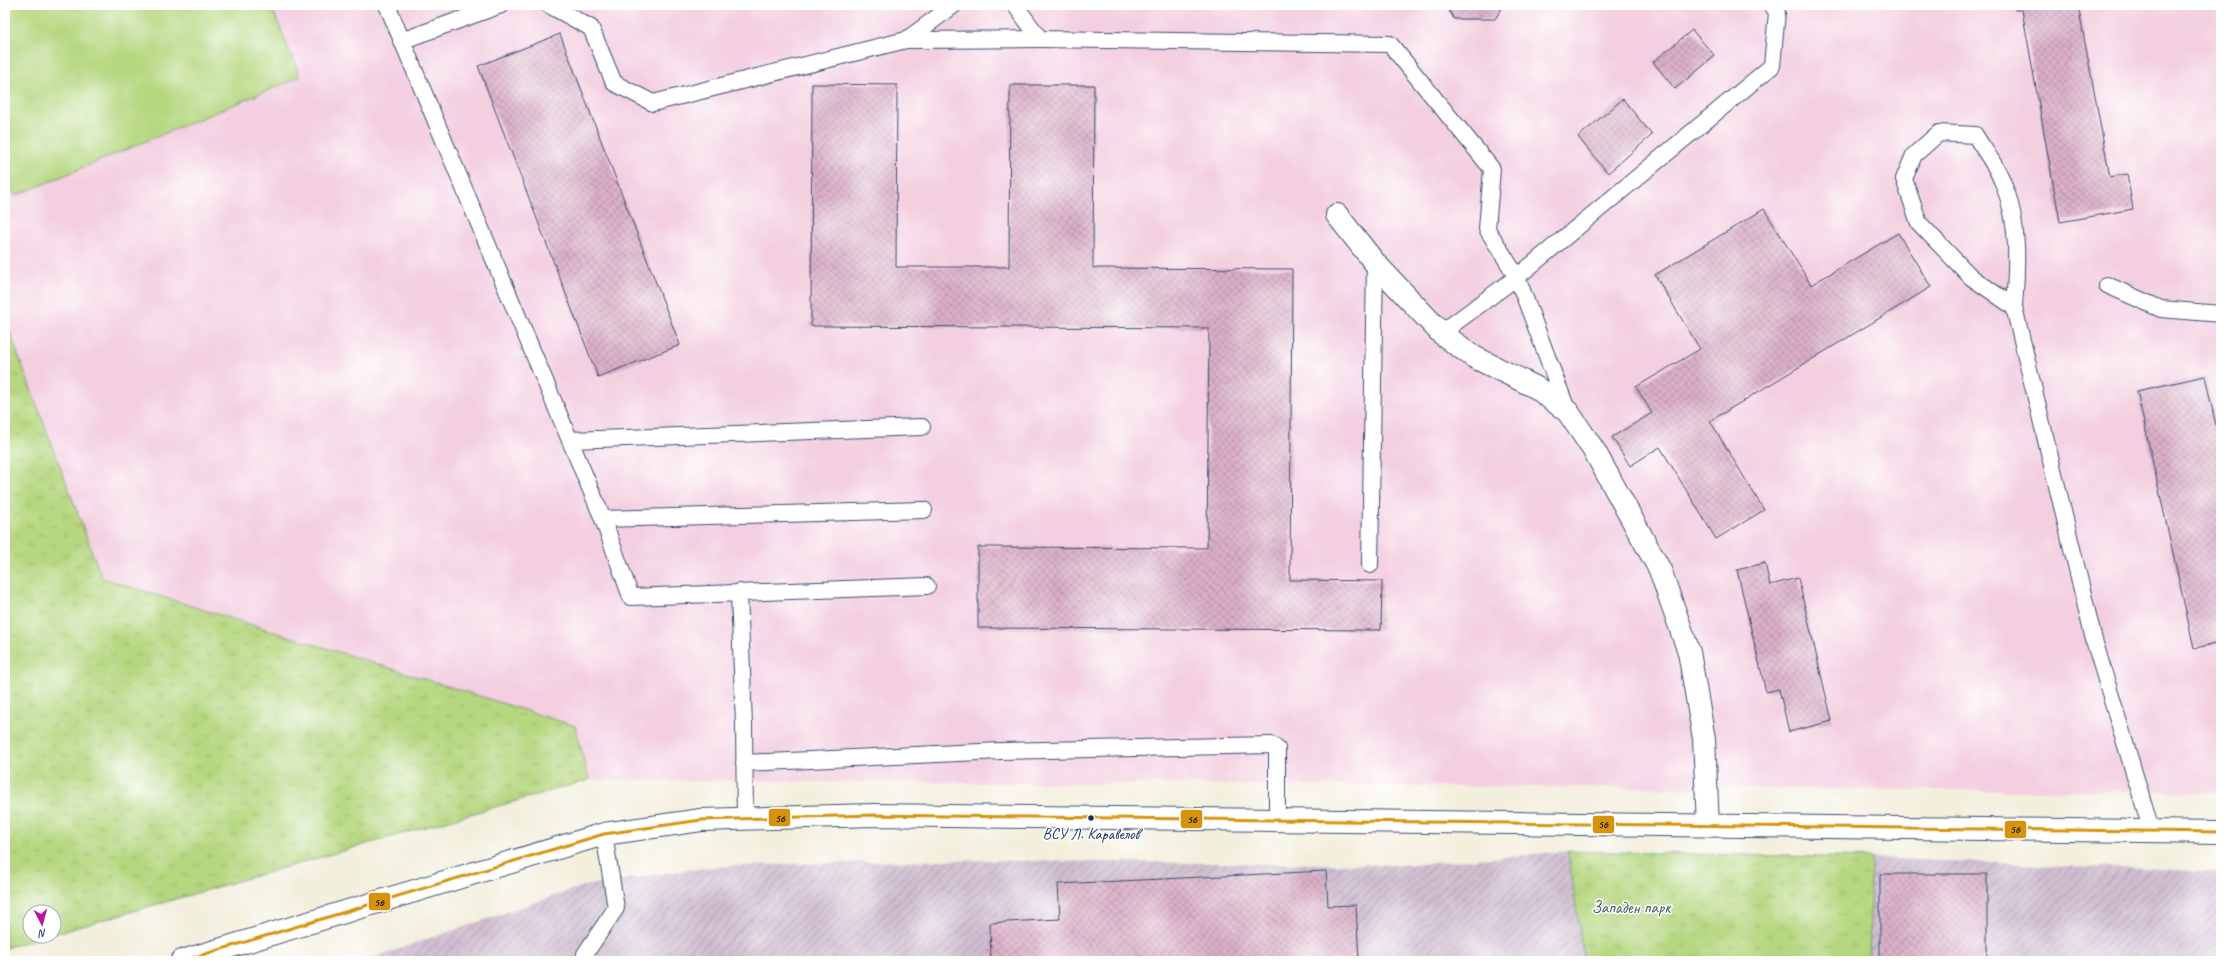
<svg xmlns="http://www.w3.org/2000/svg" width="2226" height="966" font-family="Caveat,sans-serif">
	<defs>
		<pattern id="industrial-furrows" width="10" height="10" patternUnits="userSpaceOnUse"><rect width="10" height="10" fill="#cfbdcf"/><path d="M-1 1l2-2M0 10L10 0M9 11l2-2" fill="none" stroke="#a79aab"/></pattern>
		<pattern id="grass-tufts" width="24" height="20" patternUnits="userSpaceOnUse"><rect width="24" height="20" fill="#b5d77f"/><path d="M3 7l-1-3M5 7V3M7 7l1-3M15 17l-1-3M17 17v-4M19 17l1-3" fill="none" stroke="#9bb970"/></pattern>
		<pattern id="building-cross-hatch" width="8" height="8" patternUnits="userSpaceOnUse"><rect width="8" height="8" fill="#dcb0c8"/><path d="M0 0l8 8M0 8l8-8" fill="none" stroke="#b290a6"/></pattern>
	</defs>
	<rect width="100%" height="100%" fill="#fff"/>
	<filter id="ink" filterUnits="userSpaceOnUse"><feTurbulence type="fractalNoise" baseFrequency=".025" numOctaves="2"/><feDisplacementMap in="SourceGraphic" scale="8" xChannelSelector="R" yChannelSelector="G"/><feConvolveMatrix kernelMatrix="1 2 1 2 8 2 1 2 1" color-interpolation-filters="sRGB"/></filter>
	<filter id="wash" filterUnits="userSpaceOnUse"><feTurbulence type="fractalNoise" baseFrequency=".012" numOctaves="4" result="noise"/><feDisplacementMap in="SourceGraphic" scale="16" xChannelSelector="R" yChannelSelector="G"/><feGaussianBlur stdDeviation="0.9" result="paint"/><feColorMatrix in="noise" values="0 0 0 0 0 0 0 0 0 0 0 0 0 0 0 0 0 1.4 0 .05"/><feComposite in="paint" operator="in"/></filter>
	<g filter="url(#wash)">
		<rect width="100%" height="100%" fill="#f3efdd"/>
		<path fill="#f3cfe0" d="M5,5H2221V792L589,780L574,726L102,578L5,320Z"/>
		<path fill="url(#industrial-furrows)" d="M1568,851L1584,961H363L583,886L687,870L727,866L944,860L1411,865Z
			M1871,858L2221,872V961H1869Z"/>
		<path fill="url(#grass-tufts)" stroke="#68836e" d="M5,320L102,578L575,726L589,780L54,934V912H30V936H46L5,948Z
			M1568,851L1871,858L1869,961H1584Z"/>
		<path fill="#b5d77f" stroke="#68836e" d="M5,5H271L300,77L15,196L5,170Z"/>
		<g id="blocks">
			<path fill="url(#building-cross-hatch)" d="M1446,5H1504L1495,19H1454Z
				M2014,5H2078L2110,177L2127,174L2133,209L2060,222L2022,10H2015Z
				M1692,30L1715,56L1675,89L1653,62Z
				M560,34L680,345L598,377L478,66Z
				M812,84L897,85L896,267H1009L1010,85H1094L1093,268L1292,269L1290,580L1382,581L1381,630L978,628V547L1207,548L1209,328L811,326Z
				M1623,99L1652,135L1608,173L1578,137Z
				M1764,209L1811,285L1898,233L1931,287L1710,421L1764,510L1716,539L1660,447L1630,466L1612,437L1652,413L1636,387L1700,349L1655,275Z
				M2205,376L2221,448V643L2194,648L2137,391Z
				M1765,563L1770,585L1798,578L1832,721L1789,732L1779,689L1766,692L1737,570Z
				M1326,871L1328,906L1356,905L1359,961H991L990,923L1060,919L1058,884Z
				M1880,874H1987V961H1880Z"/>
		</g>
	</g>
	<g filter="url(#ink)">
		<use href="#blocks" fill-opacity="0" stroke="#3b4c71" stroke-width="1"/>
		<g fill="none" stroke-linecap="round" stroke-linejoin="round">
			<defs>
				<path id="service" d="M387,5L603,519L924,510
					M549,5L591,28L614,83L653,103L906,40L1040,39L1390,44L1492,169L1487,229L1517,277L1568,412
					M1015,5L1040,39
					M906,40L954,5
					M401,41L501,5
					M2107,285L2161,309L2221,314
					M2014,307L1971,277L1919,223L1904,179L1914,155L1939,133L1975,135C1984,150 1997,166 2003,183C2020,223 2017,266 2014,307L2094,640L2152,832
					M1441,333L1517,277L1772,66L1777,12L1772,5
					M570,440L922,427
					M603,519L631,597L927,586
					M1370,565L1375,263
					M739,592L744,725L745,818
					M744,763L1001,751L1272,745L1277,749V821
					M587,961L585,954L616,908L604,834"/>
				<path id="minor" d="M1337,215L1375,263L1441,333L1474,357L1537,388L1568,412L1595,452L1660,570L1689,652L1704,739L1708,825"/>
				<path id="tertiary" d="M182,961L604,834L701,820L873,815L2221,832"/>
			</defs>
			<use href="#service" stroke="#3b4c71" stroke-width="18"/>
			<use href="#minor" stroke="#3b4c71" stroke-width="24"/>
			<use href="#tertiary" stroke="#3b4c71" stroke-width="24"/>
			<use href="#service" stroke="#fff" stroke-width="16"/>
			<use href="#minor" stroke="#fff" stroke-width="22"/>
			<use href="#tertiary" stroke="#fff" stroke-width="22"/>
			<defs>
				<path id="bus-1" d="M182,961L604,834L701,820L873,815L2221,832"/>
			</defs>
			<use href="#bus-1" stroke="#fff" stroke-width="6"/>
			<use href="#bus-1" stroke="#d6940e" stroke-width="3"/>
		</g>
	</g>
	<circle fill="#1b2f5e" stroke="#fff" stroke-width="1.5" cx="1091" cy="818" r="3.5"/>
	<g text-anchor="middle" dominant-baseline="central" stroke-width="3" stroke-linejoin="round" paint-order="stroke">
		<g font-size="16" fill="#1b2f5e" stroke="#fff">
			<text x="1091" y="834">ВСУ Л. Каравелов</text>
		</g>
		<g font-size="17" fill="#496168" stroke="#fff">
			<text x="1631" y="907">Западен парк</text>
		</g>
	</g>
	<g stroke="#fff" stroke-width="1.5">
		<rect x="768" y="808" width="23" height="19" rx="4" fill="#d6940e"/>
		<rect x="1180" y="809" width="23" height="20" rx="4" fill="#d6940e"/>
		<rect x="1592" y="815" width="23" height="19" rx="4" fill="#d6940e"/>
		<rect x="2004" y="820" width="23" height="19" rx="4" fill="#d6940e"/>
		<rect x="368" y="892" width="23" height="19" rx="4" fill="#d6940e"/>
	</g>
	<g font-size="11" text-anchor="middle" font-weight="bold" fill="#111">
		<text x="780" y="822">56</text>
		<text x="1192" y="823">56</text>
		<text x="1603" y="828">56</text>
		<text x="2015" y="833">56</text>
		<text x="379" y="906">56</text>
	</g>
	<rect width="2226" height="966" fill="none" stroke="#fff" stroke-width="20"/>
	<g transform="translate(42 924) rotate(174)"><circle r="19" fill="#ffffff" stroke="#a4acbf"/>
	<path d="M0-3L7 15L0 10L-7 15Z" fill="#b5179e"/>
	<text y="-6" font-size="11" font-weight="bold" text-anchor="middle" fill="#1b2f5e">N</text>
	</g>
</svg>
